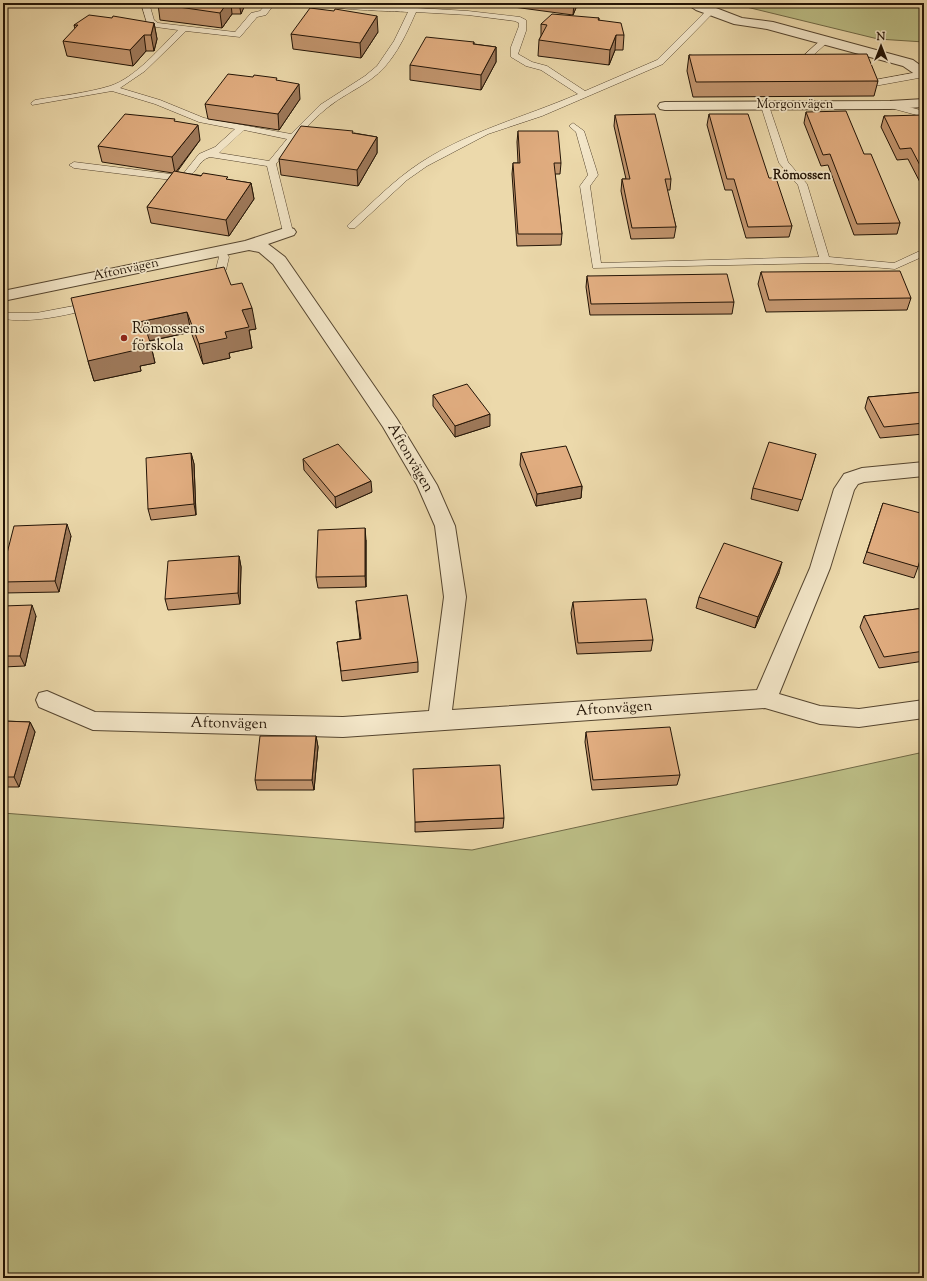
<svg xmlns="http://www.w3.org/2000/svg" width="927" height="1281" font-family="'Sorts Mill Goudy',serif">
	<rect width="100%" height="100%" fill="#ecd9ab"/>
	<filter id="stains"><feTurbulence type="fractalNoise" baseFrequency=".005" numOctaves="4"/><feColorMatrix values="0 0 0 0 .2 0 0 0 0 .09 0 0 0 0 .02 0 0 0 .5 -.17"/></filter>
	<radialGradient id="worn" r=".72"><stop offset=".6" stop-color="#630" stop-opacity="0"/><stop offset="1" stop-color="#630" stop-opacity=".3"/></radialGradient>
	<path fill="#bcbe86" stroke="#706946" d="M730,3H924V42L878,39Z
		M924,752V1278H3V813L472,850Z"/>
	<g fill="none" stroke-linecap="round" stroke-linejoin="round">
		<defs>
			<path id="service" d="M141,3H149L154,20L158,23L235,32L251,13L260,11L267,3H275L266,15L257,17L240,37L186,31L145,71L120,88L160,100L204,118L291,134L320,105L365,76L377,66L394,41L408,12C393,11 326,10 317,3L410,7L412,3H418L417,8L468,11L520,17L526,20V31L518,54L532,62L547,66L585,91L657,60L708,9L715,11L663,64L542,116L488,134L427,166L407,180L355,228H349L347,226L349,224C372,203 394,180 420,163C469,131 525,117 578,94L541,70L526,66L511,57V47L519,26V23L515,21L468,15L416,12C405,37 393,64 370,80C356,90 340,97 327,108C307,124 291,145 276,164L293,232L288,235L283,232L267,166L210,157C197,160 197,177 180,181L74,168L69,165L74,162L179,175L183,174L199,154L215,147L235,129L199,122L155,104L112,91L32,105L31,103L35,100C59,96 87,93 110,86C135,78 160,48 178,30L156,27L147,23ZM244,130L287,139L269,161L219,153Z
				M823,38L830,40L808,60L812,69L811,71H805L800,59Z
				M924,71V77L869,87L865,84L869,81Z
				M890,102L924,111V117L887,107V103Z
				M765,103L769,106L788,162L807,184L829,257L894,263L924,249V256L895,269L825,263L593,268L580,186L588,175L576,132L569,126L573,123L584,131L598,175L590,186L601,263L819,257L798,185L779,163L761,106Z
				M220,247L223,248L229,257L226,270L212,280H204L203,278L216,269L219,257L215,250Z
				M90,303L94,304L95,306L94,308C64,316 33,323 3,319V313H36Z"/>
			<path id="minor" d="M685,3H703L742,18L773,22L913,60L924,68V78L919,77L903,66L767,29L734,24L696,10Z
				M924,99V107L890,109L665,110L660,109L658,106L660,103L665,102L890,101Z
				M288,227L294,229L296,232L294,235L268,244L285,257L397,419L437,485L455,526L466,597L452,710L757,690L810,568L834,489L844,474L862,468L924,462V476L864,482L858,484L854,490L830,568L779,694L820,706L859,709L924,700V718L859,727L820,724L765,708L343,737L93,730L39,707L36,700L39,693L47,691L95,712L343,717L429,711L444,597L435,526L417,485L383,427L273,264L259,252L249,250L3,301V291L245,241Z"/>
		</defs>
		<use href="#service" stroke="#55452f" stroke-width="1"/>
		<use href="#minor" stroke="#55452f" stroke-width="2"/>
		<use href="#service" fill="#f3e6c8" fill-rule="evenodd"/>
		<use href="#minor" fill="#f3e6c8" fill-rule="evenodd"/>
	</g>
	<path fill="#c2956e" stroke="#231406" d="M159,3H245L241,14H232L222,28L160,20L158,4Z
		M506,3H578L573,15L506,6Z
		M599,18V20L624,35L623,50H615L609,65L538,56L539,40L541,36V24Z
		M154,23L157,39L154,51H146L133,66L67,56L63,41L75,29L74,25Z
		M378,32L361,58L293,49L291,34Z
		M474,42V44L496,47V62L481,90L410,80V65Z
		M689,55L878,81L874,96L693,97L687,71Z
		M277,81L300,99L279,130L208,119L205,104Z
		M806,112L864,154L900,223L897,234L854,235L828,165L821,166L804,123Z
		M709,114L769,178L792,226L789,237L746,238L732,190H725L707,125Z
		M615,115L671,179L670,190H667L676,227L674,238L631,239L621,191L622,179H626L614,126Z
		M884,116L924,119V190L908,159L897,160L881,127Z
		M176,122L200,140L177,172L251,183L254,199L229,236L151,223L147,207L173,173L102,162L98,146Z
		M518,131L561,163L560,174H555L562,234L561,245L517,246L512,174L513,163H518L517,142Z
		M354,133L377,137V153L358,186L281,175L279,159Z
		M761,272L911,298L907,310L766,312L758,284Z
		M587,276L734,302L732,314L590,315L586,287Z
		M231,285L256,329L249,330L252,348L229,353L230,358L203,364L191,332L150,341L155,363L140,366L141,371L94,381L88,361Z
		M924,392V434L880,438L865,408L868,397Z
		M433,395L490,426L455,437L433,406Z
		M191,453L194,464L196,515L151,520L148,509Z
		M521,453L582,486L581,498L536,506L520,465Z
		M816,454L798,511L751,499L753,488Z
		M303,459L372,492L336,508L304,470Z
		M883,503L918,567L914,578L863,563Z
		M71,536L59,592L4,593L3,590V569Z
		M366,540V587L318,588L316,577Z
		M239,556L241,567L240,604L168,610L165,599Z
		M779,573L755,628L696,608L699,597Z
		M356,601L418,662V672L342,681L337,642L360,639Z
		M573,602L653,640L651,651L577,654L571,613Z
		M3,606L36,616L25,666L3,667Z
		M924,608V661L879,668L860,627L864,616Z
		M3,721L30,722L35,732L19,787H3Z
		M586,732L680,775L677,785L592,790L585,742Z
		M316,736L318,747L314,790H257L255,780Z
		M504,818L503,828L415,832V822Z"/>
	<path fill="#9e795a" stroke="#231406" d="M227,3H231L232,14L222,28L220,13Z
		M239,3H246L241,14Z
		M574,3H578L573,15Z
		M377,16L378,32L361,58L360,43Z
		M154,23L157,39L154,51L151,35Z
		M144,35L146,51L133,66L130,50Z
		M616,35L615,50L609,65L610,50Z
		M496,47V62L481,90V75Z
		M299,84L300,99L279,130L278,114Z
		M198,125L200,140L175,173L172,157Z
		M377,137V153L358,186L357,170Z
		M251,183L254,199L229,236L226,220Z
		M252,308L256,329L249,330L252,348L229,353L230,358L203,364L199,344L225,332L242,310Z
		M187,312L191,332L139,343L134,323Z
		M150,342L155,363L140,366L141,371L94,381L88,361L134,346Z
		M490,414V426L455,437V426Z
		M191,453L194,464L196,515L194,504Z
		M371,481L372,492L336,508L335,497Z
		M582,486L581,498L536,506L537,494Z
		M67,524L71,536L59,592L55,581Z
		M365,528L366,540V587L365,576Z
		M239,556L241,567L240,604L238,593Z
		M782,562L779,573L755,628L758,617Z
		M32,605L36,616L25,666L20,656Z
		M30,722L35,732L19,787L14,777Z
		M316,736L318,747L314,790L312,780Z"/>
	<path fill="#e1ad80" stroke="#231406" d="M159,3H227L220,13L158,4Z
		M310,8L334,11L335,9L377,16L360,43L291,34Z
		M552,14L599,18L598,20L621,23L624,35H616L610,50L539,40L547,25L541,24Z
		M89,15L112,18L113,16L154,23L151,35H144L130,50L63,41L78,25H74Z
		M426,37L474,42L473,44L496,47L481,75L410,65Z
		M867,54L878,81L696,82L689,55Z
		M228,74L253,77L254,75L277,78L276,80L299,84L278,114L205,104Z
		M846,111L864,154H871L900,223L857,224L830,154L823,155L806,112Z
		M125,114L175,119L174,121L198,125L172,157L98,146Z
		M655,114L671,179H665L676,227L632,228L622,179H630L615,115Z
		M709,114H748L769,178H776L792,226L748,227L734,179H727Z
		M922,115L924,119V173L911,148L900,149L884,116Z
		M301,126L353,131L352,133L377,137L357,170L279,159Z
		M518,131H558L561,163H554L562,234H518L513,163H520Z
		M174,171L201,176L203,173L228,177L226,179L251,183L226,220L147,207Z
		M224,267L231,285L242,283L252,308L242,310L249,327L225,332L227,338L199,344L187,312L134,323L136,329L145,327L150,342L134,346L136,350L88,361L71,298Z
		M900,271L911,298L769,300L761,272Z
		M727,274L734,302L591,304L587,276Z
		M467,384L490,414L455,426L433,395Z
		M924,392V423L884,427L868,397Z
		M769,442L816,454L802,500L753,488Z
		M338,444L371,481L335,497L303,459Z
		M566,446L582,486L537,494L521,453Z
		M191,453L194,504L148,509L146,458Z
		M883,503L924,514V546L918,567L867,552Z
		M67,524L55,581L3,582V569L14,526Z
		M365,528V576L316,577L318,530Z
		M724,543L782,562L758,617L699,597Z
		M239,556L238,593L165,599L168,561Z
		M407,595L418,662L341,671L337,642L361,639L356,601Z
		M646,599L653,640L578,643L573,602Z
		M32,605L20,656H3V606Z
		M924,608V651L884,657L864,616Z
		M3,721L30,722L14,777H3Z
		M670,727L680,775L593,780L586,732Z
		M260,736H316L312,780H255Z
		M500,765L504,818L415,822L413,769Z"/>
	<circle fill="#8f2418" stroke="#f3e6c8" stroke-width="1.5" cx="124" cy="338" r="4"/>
	<g text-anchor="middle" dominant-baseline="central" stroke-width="3.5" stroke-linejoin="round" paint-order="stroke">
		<g font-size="13" fill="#231406" stroke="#f3e6c8">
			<text x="795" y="105">Morgonvägen</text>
			<text transform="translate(126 270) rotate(-12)">Aftonvägen</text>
		</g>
		<g font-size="13" font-weight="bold" fill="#231406" stroke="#f3e6c8">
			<text x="802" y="176">Römossen</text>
		</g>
		<g font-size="15" fill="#231406" stroke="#f3e6c8" text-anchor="start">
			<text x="132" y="329">Römossens<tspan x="132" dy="17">förskola</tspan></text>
		</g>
		<g font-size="15" fill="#231406" stroke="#f3e6c8">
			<text transform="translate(410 458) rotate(60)">Aftonvägen</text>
			<text transform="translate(614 709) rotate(-4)">Aftonvägen</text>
			<text transform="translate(229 724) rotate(1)">Aftonvägen</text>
		</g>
	</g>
	<rect width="927" height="1281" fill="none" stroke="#ecd9ab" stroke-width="16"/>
	<rect x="4" y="4" width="919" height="1273" fill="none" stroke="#231406" stroke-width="2"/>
	<rect x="8" y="8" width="911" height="1265" fill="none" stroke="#231406"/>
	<g transform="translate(881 46)" stroke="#f3e6c8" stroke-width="3" paint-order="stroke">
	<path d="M0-3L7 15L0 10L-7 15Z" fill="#231406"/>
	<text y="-6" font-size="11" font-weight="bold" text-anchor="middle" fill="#231406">N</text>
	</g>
	<rect width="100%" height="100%" filter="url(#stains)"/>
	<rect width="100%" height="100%" fill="url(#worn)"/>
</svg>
